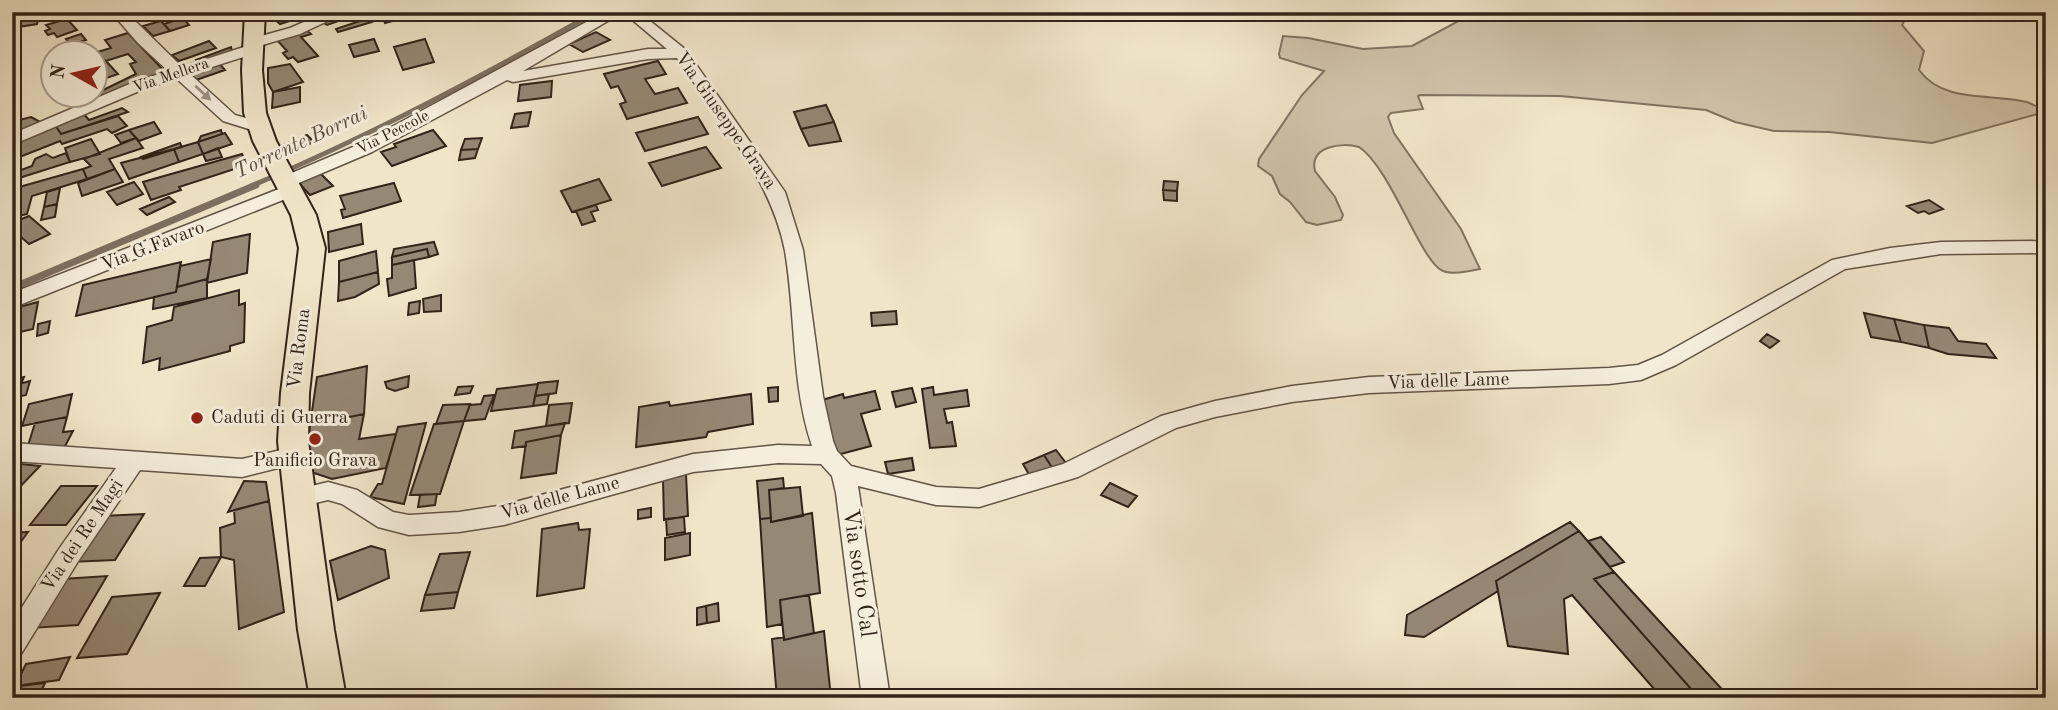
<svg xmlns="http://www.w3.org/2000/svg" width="2058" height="710" font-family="'Old Standard TT',serif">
	<rect width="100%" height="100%" fill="#f0e5c9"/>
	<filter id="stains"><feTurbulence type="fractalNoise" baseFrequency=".00286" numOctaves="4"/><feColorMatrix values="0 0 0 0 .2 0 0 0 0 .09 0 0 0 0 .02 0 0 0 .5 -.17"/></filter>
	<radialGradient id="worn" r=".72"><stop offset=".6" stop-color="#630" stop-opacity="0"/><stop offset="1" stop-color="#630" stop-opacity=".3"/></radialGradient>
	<path fill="#d0c4ab" stroke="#817462" stroke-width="2" d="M1500,12H1909L1902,25L1924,51L1919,70C1944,104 1991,93 2027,102L2038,107L2041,113L1932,143L1829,132L1774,131L1735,122L1706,110L1560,96L1420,95L1418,96L1423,109L1391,113L1388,117L1394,133L1461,229L1480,269C1471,271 1452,275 1443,271C1421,263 1391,168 1359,147C1342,142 1309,146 1315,171L1335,197L1343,215L1341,220L1317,225L1306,222L1290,202L1280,194L1272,176L1258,166L1259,159L1302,95L1324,71L1280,58L1279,54L1283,36L1308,38L1363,49L1412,46L1466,17Z"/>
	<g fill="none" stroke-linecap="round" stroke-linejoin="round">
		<path stroke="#7d7060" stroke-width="5" d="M251,186C370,136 484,75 596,12"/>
		<path stroke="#7d7060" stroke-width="7" d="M12,288L256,185"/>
	</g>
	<path fill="#958875" stroke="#32231a" stroke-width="2" d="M12,12H41L39,17L12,22Z
		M304,12L308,15L280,24L270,15Z
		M345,12L353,16L327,25L321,21Z
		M403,12L404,18L385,23L383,17Z
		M39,17L37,24L12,28V22Z
		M183,18L189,25L170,31L164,24Z
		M369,18L372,22L338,32L336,29Z
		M67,19L77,30L57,37L54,33L48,35L45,31L50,29L46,25Z
		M161,21L170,31L153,36L143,26Z
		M305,29L311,34L301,37L318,56L298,62L293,57L288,59L283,53L287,51L276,39Z
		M596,32L610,40L583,52L569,44Z
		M128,33L167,74L99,99L93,95L136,74L130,64L136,62L128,54L106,61L102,58L94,60V53L111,48L105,40Z
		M81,34L86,40L71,45L66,39Z
		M374,39L379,51L354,57L349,45Z
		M425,39L434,62L403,70L394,47Z
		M209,41L216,48L179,61L172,55Z
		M231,47L232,52L199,64L196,60Z
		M106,61L118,74L98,81L94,78V65Z
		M217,61L225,70L196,80L188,70Z
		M658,61L666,74L645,79L655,94L678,88L687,103L627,119L620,104L626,102L618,86L611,88L604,74Z
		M290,64L303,82L273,92L268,83V68Z
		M552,81L551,97L518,101L520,85Z
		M300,87V102L272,108L273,92Z
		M826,105L834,122L801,129L794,112Z
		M122,108L128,112L61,134L54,123L83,113L89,120Z
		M531,112L528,126L511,128L515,114Z
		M118,116L127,126L112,133L107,129L62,144L60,141L12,160V142L54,123L61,134Z
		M31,117L44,124L12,136V122Z
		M698,117L708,134L645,151L636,133Z
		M154,122L161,133L139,141L129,130Z
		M834,122L841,141L809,146L801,129Z
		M129,130L136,138L121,143L115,135Z
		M221,130L222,134L198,142L201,136Z
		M433,130L446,146L392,166L381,152L396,147L394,144Z
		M225,133L232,144L203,154L198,142Z
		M307,135L314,142L288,152L281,146Z
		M136,138L143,148L109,159L115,169L87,179L83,169L91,166L84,159Z
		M482,138L478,149L461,150L465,139Z
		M91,139L100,154L70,162L65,148Z
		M198,142L203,154L179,162L174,149Z
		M180,143L182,147L143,159L141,157Z
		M706,147L721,168L662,186L649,163Z
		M218,148L222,157L206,161L203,154Z
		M174,149L179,162L129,179L121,163Z
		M478,149L475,158L459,160L461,150Z
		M66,153L70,162L16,179L13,173L32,166L35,159L46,154L53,158Z
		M242,154L247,165L179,187L181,190L151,200L143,182Z
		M83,169L87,179L32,196L27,214L12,218V189Z
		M115,169L123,182L82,196L78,183Z
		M318,171L333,186L310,195L296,180Z
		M599,179L611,200L572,212L561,191Z
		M1164,181L1178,182L1177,191L1163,190Z
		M134,182L143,194L117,205L107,192Z
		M394,183L401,201L343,218L341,210L345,209L340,196Z
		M60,188L57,204L44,207L47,192Z
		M1163,190L1177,191V201L1164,200Z
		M169,197L175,202L147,215L140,209Z
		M1929,200L1943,209L1929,214L1924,211L1918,213L1907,206Z
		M57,204L55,217L41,220L44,207Z
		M596,205L598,210L591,212L595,221L582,225L576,211Z
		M29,216L50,234L29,244L12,229V223Z
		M361,224L363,244L329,252L328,232Z
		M250,234L247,273L207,283L213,242Z
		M434,242L438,254L429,257L427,249L392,257L394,249Z
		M427,249L429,257L392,265V257Z
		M376,251L378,272L339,282V261Z
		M211,259L207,279L177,287L180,266Z
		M414,260L416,288L389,296L387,279L392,278V265Z
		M181,262L176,292L76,316L83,285Z
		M378,272L379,284L355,297L338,301L339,282Z
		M207,279V298L153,309L154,297L176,292L177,287Z
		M239,290V305L245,303L244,342L230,346V351L159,370L160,358L143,363L147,327L172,320L174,307Z
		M441,295V311L424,312L423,299Z
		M420,301L419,313L408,315L409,303Z
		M38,302L33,329L12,334V309Z
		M896,311L897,324L872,326L871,313Z
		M1864,313L1894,319L1901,342L1871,337Z
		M1894,319L1924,325L1929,348L1901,342Z
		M50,321L48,333L37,336L38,324Z
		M1924,325L1949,328L1958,341L1986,344L1996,358L1948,354L1929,348Z
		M1767,334L1779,341L1770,348L1760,341Z
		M367,366L364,414L310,425L317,377Z
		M409,376L408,387L395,391L387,388L385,382Z
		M24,377L12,405V379Z
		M30,381L26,395L12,398V386Z
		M558,381L556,393L535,396L538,383Z
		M538,384L533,406L491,411L497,389Z
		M473,386L470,393L455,395L458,387Z
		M778,387V401L769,402L768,388Z
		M933,387L934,395L967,390L969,406L944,409L947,423L952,422L956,446L930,448L922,389Z
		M912,388L916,402L896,407L892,392Z
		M875,391L880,409L861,414L871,446L841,454L834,450L822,400L843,394L844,398Z
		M72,394L67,417L22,426L29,404Z
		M549,394L547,404L533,406L535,396Z
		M751,394L753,424L708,432L706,437L636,447L639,407L669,402L670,406Z
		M494,395L485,419L464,421L470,405L481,404L484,396Z
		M572,403L569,423L546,426L549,405Z
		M470,404L464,421L436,424L443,405Z
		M364,414L359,439L396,434L386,468L332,479L305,470L310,425Z
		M67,417L63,432L73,431L61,454L26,452L35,423Z
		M464,421L440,494L410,495L434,424Z
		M426,423L404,504L370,497L378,484H382L398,427Z
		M565,423L561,435L526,442V446L512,448L515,431Z
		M561,435L556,473L521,478L526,442Z
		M1056,450L1066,463L1053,469L1044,455Z
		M1044,455L1053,469L1031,478L1023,464Z
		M912,458L914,470L888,474L885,462Z
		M12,463L40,466L13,494H12Z
		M686,474L688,516L664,520L663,480Z
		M783,478L784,488L769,490L771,518L760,519L757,481Z
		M244,481L266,482L269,501L228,512Z
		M1110,483L1137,496L1128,507L1101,495Z
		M61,486H97L66,525H30Z
		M800,487L803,516L771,522L769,490Z
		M437,494L435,505L418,507L420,495Z
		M269,501L284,612L239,629L234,560L221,557L220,528L235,523L234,510Z
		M651,508V517L638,519V510Z
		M812,513L820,593L780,600L782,624L767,627L760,519L771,518V522Z
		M144,514L115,560L70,562L101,516Z
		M684,517L685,532L667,535L666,519Z
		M1570,522L1579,531L1496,581L1498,591L1424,637L1405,635L1407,615Z
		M578,523L579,530L590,529L584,588L537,596L542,529Z
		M1579,531L1614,572L1594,579L1699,698H1662L1572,595L1564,599L1568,654L1508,646L1496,581Z
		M28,532L12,554V533Z
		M690,533V555L665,560V538Z
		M1601,537L1624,562L1610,567L1588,541Z
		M371,546L385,550L389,578L338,600L330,561Z
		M470,552L458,592L425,595L440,554Z
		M221,557L205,586H184L200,558Z
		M1614,572L1707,673L1730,698H1699L1594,579Z
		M107,576L78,625L31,628L62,579Z
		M458,592L454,608L421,611L425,595Z
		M160,593L127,654L77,658L112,597Z
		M809,595L814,633L784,640L780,600Z
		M718,603L719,621L707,623L706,606Z
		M706,606L707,623L697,625V608Z
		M824,631L831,698H777L772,639L784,637V640Z
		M70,657L59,680L15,686L26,664Z
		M45,683L38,698H12V687Z"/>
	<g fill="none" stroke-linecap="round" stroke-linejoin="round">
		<defs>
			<path id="minor" d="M111,12H126L182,67L250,45L248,42L250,39L290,28L327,12H347L300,34L259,46L262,49L259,52L190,74L235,115L264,123L266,127L264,131L258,132L223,121L177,79L144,89L12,145V134L132,83L168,71L138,43Z
				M605,12H639L686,50L785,192L803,250L823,396L833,441L837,451L851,466L936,487L979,489L1063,464L1161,416L1215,401L1292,386L1369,377L1609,368L1638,365L1662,355L1832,260L1890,248L1941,242L2046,241V253L1941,254L1845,269L1676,365L1641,380L1609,384L1369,393L1292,402L1215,417L1176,428L1078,477L979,507L936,505L858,486L890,698H862L836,493L832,476L821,464L778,463L693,472L504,525L459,532L409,535L378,527L342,504L328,500L299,507L291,505L287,498L291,491L328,482L357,490L393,512L409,515L459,512L504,505L693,454L778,445L812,446C791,384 796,315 785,251C771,178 717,118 677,58L648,59L513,82L507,80L372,152L294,185L301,190L298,194L12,308V293L284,187L277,182L280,178L360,144ZM623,12L667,49H648L523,71Z
				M12,443L242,459L294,447L302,450L305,456L302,462L242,477L140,470L77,563L21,654L12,658V623L59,549L116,468L12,461Z"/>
			<path id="major" d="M245,12H265L262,70L266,113L276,141L316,215L325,248L309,393L308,441L334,630L346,698H310L298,630L278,441L281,393L299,248L291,215L253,141L244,113L242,70Z"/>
		</defs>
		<use href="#minor" stroke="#625446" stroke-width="3"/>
		<use href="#major" stroke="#32231a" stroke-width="4"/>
		<use href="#minor" fill="#f5eedc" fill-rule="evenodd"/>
		<use href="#major" fill="#f0e5c9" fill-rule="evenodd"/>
	</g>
	<defs><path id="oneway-solid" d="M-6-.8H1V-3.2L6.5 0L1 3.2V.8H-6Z" transform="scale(1.75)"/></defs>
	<use fill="#9d9385" href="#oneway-solid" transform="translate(203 93) rotate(43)"/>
	<g fill="#8f2418" stroke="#f5eedc" stroke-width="2.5">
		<circle cx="197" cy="418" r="7"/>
		<circle cx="315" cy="439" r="7"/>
	</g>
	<g text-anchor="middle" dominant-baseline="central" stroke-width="6" stroke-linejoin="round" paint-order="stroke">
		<g font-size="16" fill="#32231a" stroke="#f5eedc">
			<text transform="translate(171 76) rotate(-19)">Via Mellera</text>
			<text transform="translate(393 133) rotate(-27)">Via Peccole</text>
		</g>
		<g font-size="19" fill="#32231a" stroke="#f5eedc">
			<text transform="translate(725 121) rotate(55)">Via Giuseppe Grava</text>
			<text transform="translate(153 247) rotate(-21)">Via G.Favaro</text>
			<text transform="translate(300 349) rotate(-83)">Via Roma</text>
			<text transform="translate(1448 382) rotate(-2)">Via delle Lame</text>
			<text transform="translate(560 499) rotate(-15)">Via delle Lame</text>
			<text transform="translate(83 536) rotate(-56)">Via dei Re Magi</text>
		</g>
		<g font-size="19" fill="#32231a" stroke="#f5eedc" text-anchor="start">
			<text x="211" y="418">Caduti di Guerra</text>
			<text x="315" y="461" text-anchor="middle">Panificio Grava</text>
		</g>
		<g font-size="21" font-style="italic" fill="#5e5043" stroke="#f5eedc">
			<text transform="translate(301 143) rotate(-25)">Torrente Borrai</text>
		</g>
		<g font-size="23" fill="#32231a" stroke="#f5eedc">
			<text transform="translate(859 573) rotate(82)">Via sotto Cal</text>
		</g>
	</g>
	<rect width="2058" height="710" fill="none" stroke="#f0e5c9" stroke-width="42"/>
	<rect x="14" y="14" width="2030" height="682" fill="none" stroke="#32231a" stroke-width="3.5"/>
	<rect x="21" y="21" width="2016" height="668" fill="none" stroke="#32231a" stroke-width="2"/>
	<g transform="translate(74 74) rotate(278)"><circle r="33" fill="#f5eedc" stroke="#a79d8e" stroke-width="2"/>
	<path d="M0-5L12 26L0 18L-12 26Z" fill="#8f2418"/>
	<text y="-10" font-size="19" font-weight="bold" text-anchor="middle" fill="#32231a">N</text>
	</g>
	<rect width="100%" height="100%" filter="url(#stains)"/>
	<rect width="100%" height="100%" fill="url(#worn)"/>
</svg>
